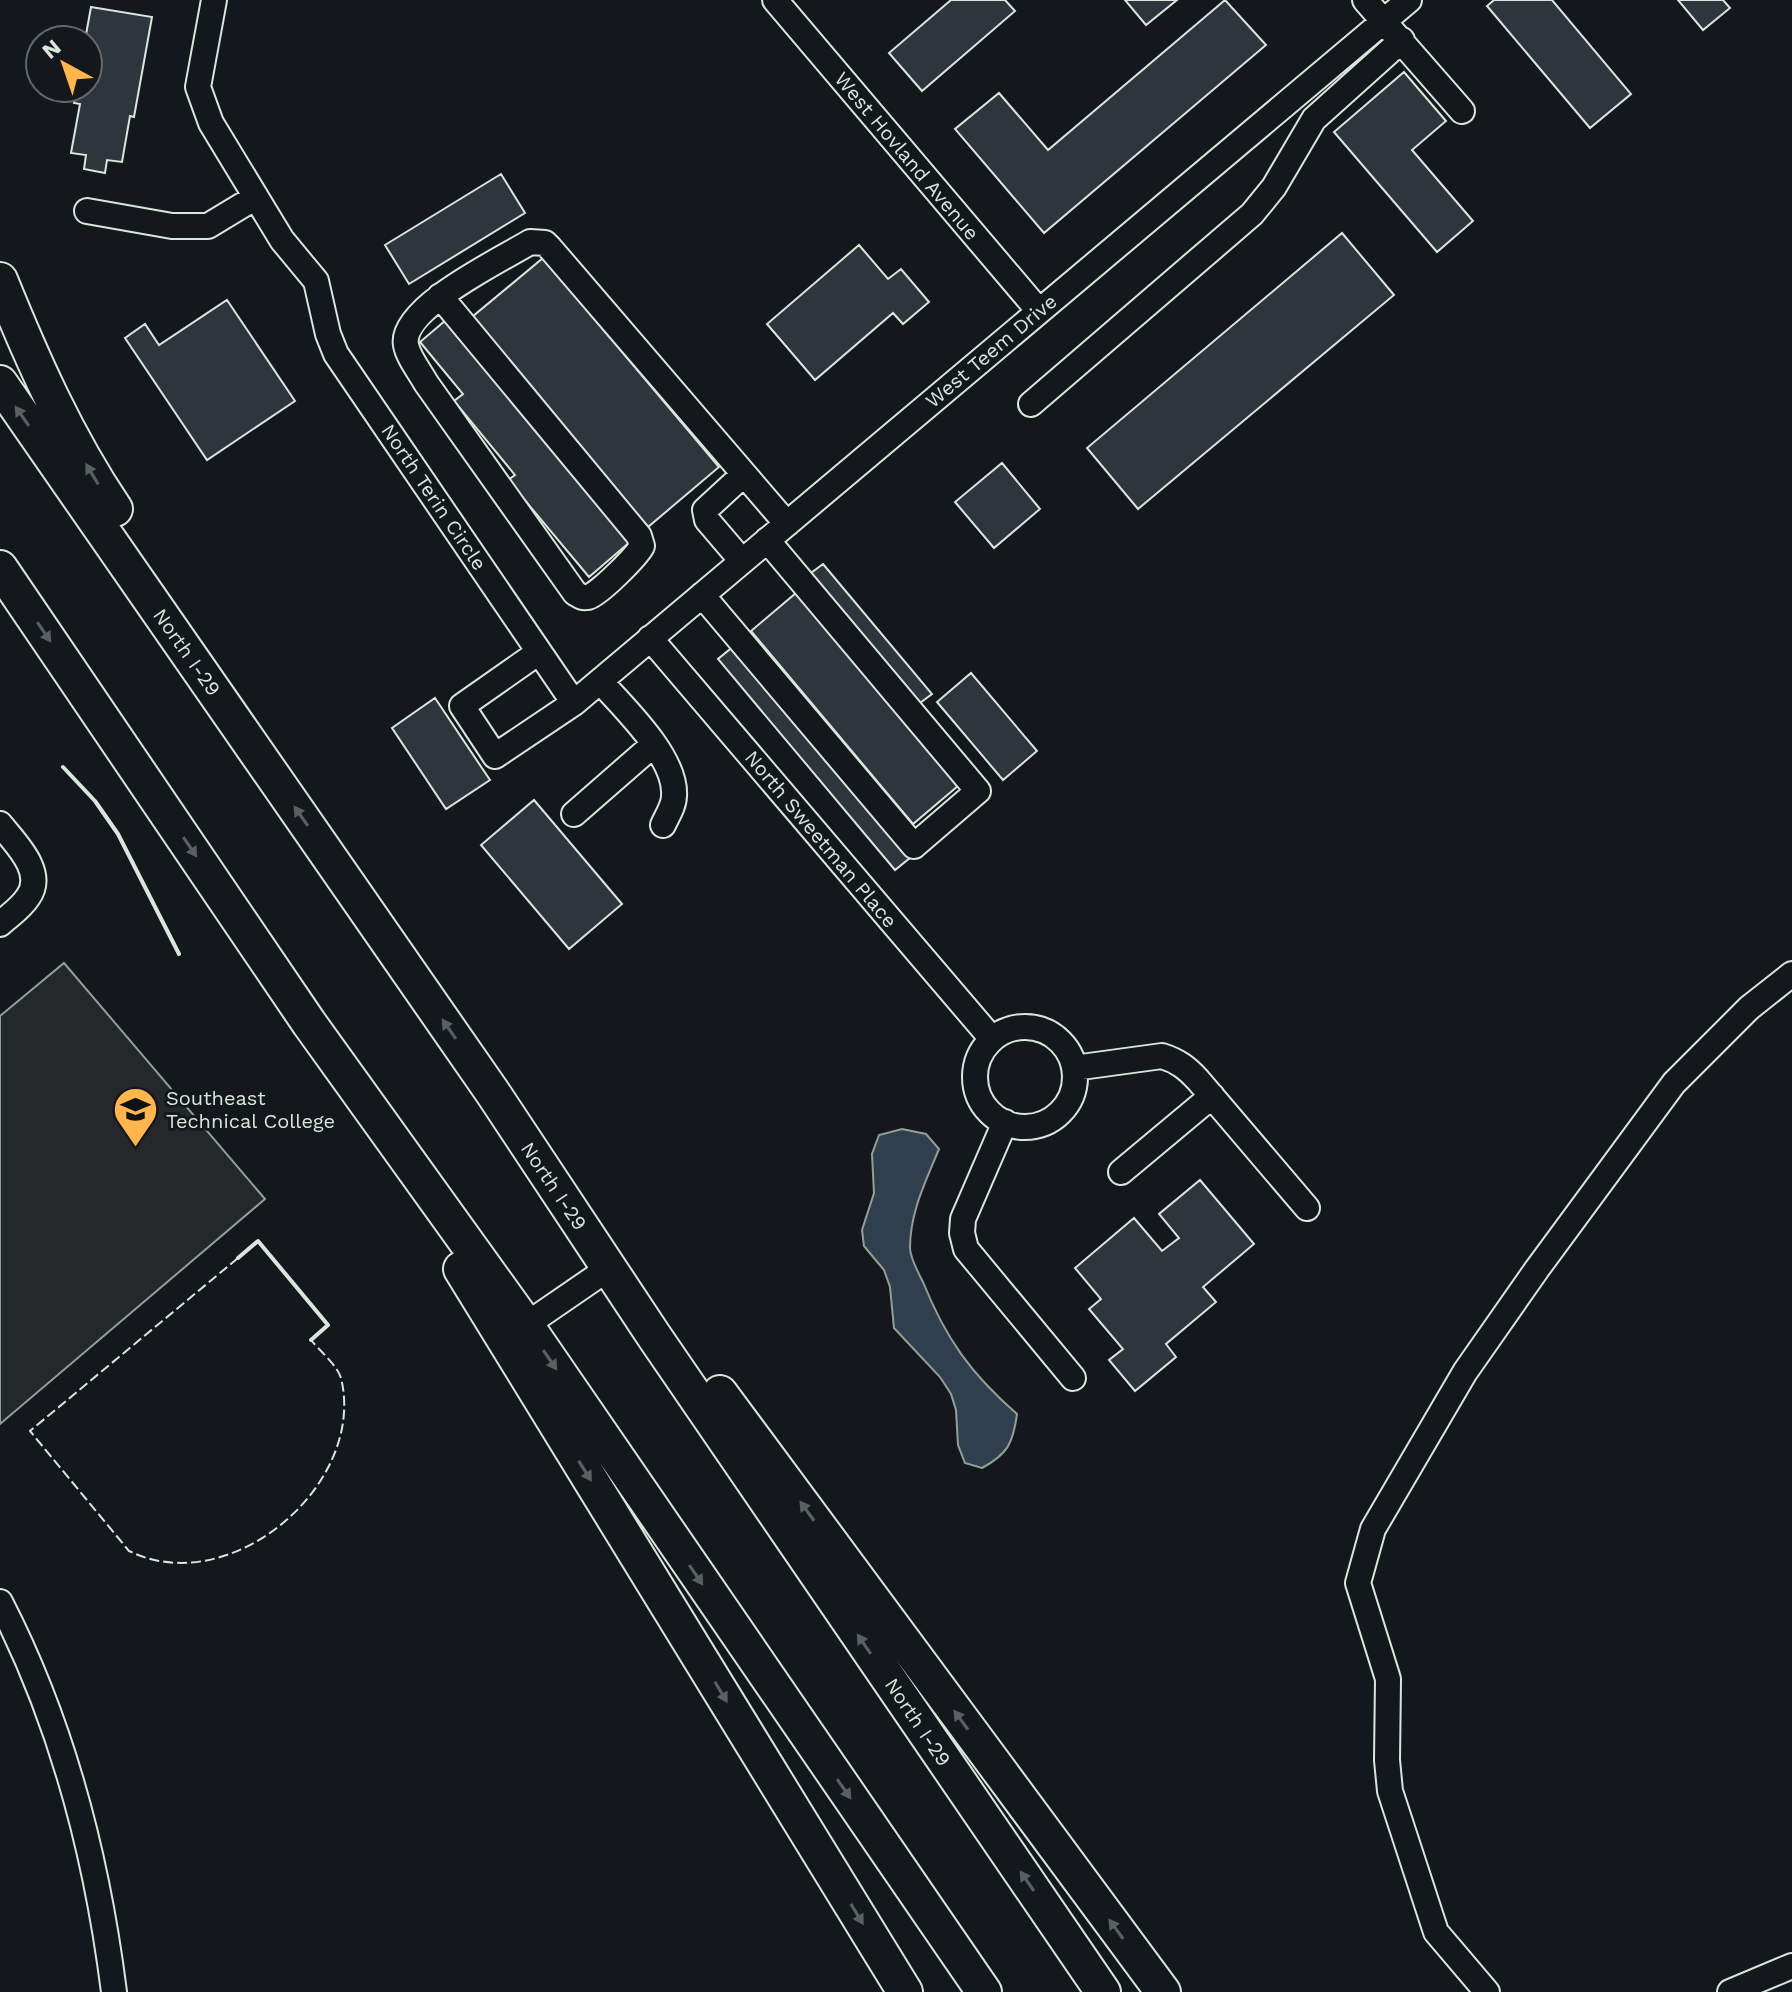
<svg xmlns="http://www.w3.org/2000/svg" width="1792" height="1992" font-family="'Work Sans',sans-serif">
	<rect width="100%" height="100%" fill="#14181c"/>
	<path fill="#24282b" stroke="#939e99" stroke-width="2" d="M64,963L265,1199L0,1424V1016Z"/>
	<path fill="#2f3f4d" stroke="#939e99" stroke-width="2" d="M902,1129L926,1134L939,1149C926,1181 910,1212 910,1248C910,1258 918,1272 923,1282C946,1339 971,1374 1017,1414C1013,1443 1008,1454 982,1468L965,1463L958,1445L956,1410L951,1394L940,1377L894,1328L890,1287L884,1270L864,1246L862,1230L874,1193L872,1154L879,1135Z"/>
	<path fill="#2c363c" stroke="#d8e6dc" stroke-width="2" d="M951,0H1005L1015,11L922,91L889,53Z
		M1125,0H1177L1146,25Z
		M1225,0L1266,45L1044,233L955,129L999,93L1048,150Z
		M1494,0H1552L1631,94L1590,128L1487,6Z
		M1678,0H1723L1730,8L1703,30Z
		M91,7L152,17L134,117L130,116L122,162L107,160L105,173L84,169L86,155L71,153L80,104L74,103L77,88H88V40H85Z
		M1404,72L1446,121L1412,150L1473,221L1437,252L1334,132Z
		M501,174L525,213L409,284L385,245Z
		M1342,233L1394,295L1138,509L1087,448Z
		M859,245L888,279L901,269L929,302L903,324L893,313L815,380L767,324Z
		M543,258L719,467L648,527L472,317Z
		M227,300L295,401L207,460L125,338L145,324L159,345Z
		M446,320L631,541L589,577L508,480L515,475L454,401L463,394L420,342Z
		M1002,463L1040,509L994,548L955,502Z
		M823,564L932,694L920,703L811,573Z
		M796,593L958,786L913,824L751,631Z
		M734,646L911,857L895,870L718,659Z
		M971,673L1037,751L1003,780L937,702Z
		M435,698L490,780L446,809L392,728Z
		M534,800L622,904L569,949L481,845Z
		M1200,1180L1254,1244L1203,1287L1216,1302L1166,1344L1176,1357L1135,1391L1109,1360L1123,1349L1089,1309L1101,1299L1075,1268L1134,1218L1162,1251L1179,1238L1159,1214Z"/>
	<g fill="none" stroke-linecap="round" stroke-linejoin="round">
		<defs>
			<path id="minor" d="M214,0L198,87L211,123L282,240L316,281L328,334L336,354L574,703
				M775,0L1039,311
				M1365,0L1462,111
				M87,211L172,226H208L256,197
				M440,296L639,536L642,546C636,557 599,594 588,597C582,598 580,596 575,593L426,383C420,372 408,357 406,345C399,308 503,259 530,242L545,243L550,248L787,524
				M1031,404L1252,214L1274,187L1314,119L1402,40
				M742,561L707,520L705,510L743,475
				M702,595L914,846L978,791L767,540
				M650,638L992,1039
				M539,652L462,706L495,756L574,703L1409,0
				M600,681C624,708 677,758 674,796C674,806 667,816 663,825
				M574,814L653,745
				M0,824C15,843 46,872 28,897C21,908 9,916 0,924
				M975 1077a50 50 0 1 1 100 0a50 50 0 1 1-100 0Z
				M1074,1068L1162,1056C1178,1061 1187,1068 1198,1080L1307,1208
				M1005,1122L963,1219L962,1233L966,1249L1073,1378
				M1121,1172L1212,1096
				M526,1325L609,1268
				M0,1602C63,1724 97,1857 114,1992
				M1487,1992L1436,1932L1390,1791L1387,1760L1388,1679L1358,1583L1373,1529L1465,1372L1537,1269L1674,1083L1749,1008L1792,974
				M1730,1992L1792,1966"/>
			<path id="highway" d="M0,280C32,359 67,438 115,509
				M0,383L493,1093L654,1336L1103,1992
				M0,568L309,1023L526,1325L984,1992
				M461,1269L905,1992
				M720,1393L1163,1992"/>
		</defs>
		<use href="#minor" stroke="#d8e6dc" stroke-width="28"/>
		<use href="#highway" stroke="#d8e6dc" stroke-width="38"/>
		<use href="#minor" stroke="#14181c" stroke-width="24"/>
		<use href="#highway" stroke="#14181c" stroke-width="34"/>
		<path stroke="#d8e6dc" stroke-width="2" stroke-dasharray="10 4" stroke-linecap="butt" d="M238,1258L30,1431L129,1551C231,1601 367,1484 341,1378C337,1365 319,1350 311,1340"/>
		<path stroke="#d8e6dc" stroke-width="4" d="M63,767L95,801L118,834L179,954
			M238,1258L258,1241L328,1325L311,1340"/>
	</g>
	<defs><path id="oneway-solid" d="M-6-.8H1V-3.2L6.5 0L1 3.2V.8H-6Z" transform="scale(2)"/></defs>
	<g fill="#59605f">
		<use href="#oneway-solid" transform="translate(22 416) rotate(-125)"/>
		<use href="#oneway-solid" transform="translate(92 474) rotate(-121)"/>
		<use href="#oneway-solid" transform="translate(44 632) rotate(56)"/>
		<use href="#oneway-solid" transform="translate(301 816) rotate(-125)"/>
		<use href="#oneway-solid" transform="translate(190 847) rotate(56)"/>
		<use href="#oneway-solid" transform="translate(449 1029) rotate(-125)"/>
		<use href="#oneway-solid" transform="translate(550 1360) rotate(56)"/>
		<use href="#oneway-solid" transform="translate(585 1471) rotate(58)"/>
		<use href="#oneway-solid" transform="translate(807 1511) rotate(-126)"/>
		<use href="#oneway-solid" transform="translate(696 1575) rotate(56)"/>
		<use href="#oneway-solid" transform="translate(864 1644) rotate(-124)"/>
		<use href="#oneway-solid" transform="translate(721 1692) rotate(59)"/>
		<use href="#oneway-solid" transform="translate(961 1720) rotate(-126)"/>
		<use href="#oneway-solid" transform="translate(844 1789) rotate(55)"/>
		<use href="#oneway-solid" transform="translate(1027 1881) rotate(-125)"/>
		<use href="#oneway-solid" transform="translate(857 1914) rotate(59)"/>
		<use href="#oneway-solid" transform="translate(1116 1929) rotate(-126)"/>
	</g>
	<defs>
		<symbol id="university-pin" viewBox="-11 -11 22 30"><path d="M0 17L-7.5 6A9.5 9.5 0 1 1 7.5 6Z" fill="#ffb74d" stroke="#14181c"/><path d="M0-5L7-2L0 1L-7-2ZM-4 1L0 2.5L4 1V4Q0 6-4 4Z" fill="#111"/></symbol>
	</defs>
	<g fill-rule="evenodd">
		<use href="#university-pin" x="110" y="1084" width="51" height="69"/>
	</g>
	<g text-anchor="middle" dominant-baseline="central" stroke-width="6" stroke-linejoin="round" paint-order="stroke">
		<g font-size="20" fill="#d8e6dc" stroke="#14181c">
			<text transform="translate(907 156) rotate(50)">West Hovland Avenue</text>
			<text transform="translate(991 351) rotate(-40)">West Teem Drive</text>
			<text transform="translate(434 497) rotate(56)">North Terin Circle</text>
			<text transform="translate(187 652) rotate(55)">North I-29</text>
			<text transform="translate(821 839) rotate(50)">North Sweetman Place</text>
			<text transform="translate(554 1186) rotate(56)">North I-29</text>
			<text transform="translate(918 1722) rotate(56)">North I-29</text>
		</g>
		<g font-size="20" fill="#d8e6dc" stroke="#14181c" text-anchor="start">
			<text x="166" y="1098">Southeast<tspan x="166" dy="23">Technical College</tspan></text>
		</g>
	</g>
	<g transform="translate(64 64) rotate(320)"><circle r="38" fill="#14181c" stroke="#626a69" stroke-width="2"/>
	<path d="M0-6L14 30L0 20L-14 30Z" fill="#ffb74d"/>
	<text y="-12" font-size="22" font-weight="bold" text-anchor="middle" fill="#d8e6dc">N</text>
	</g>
</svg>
